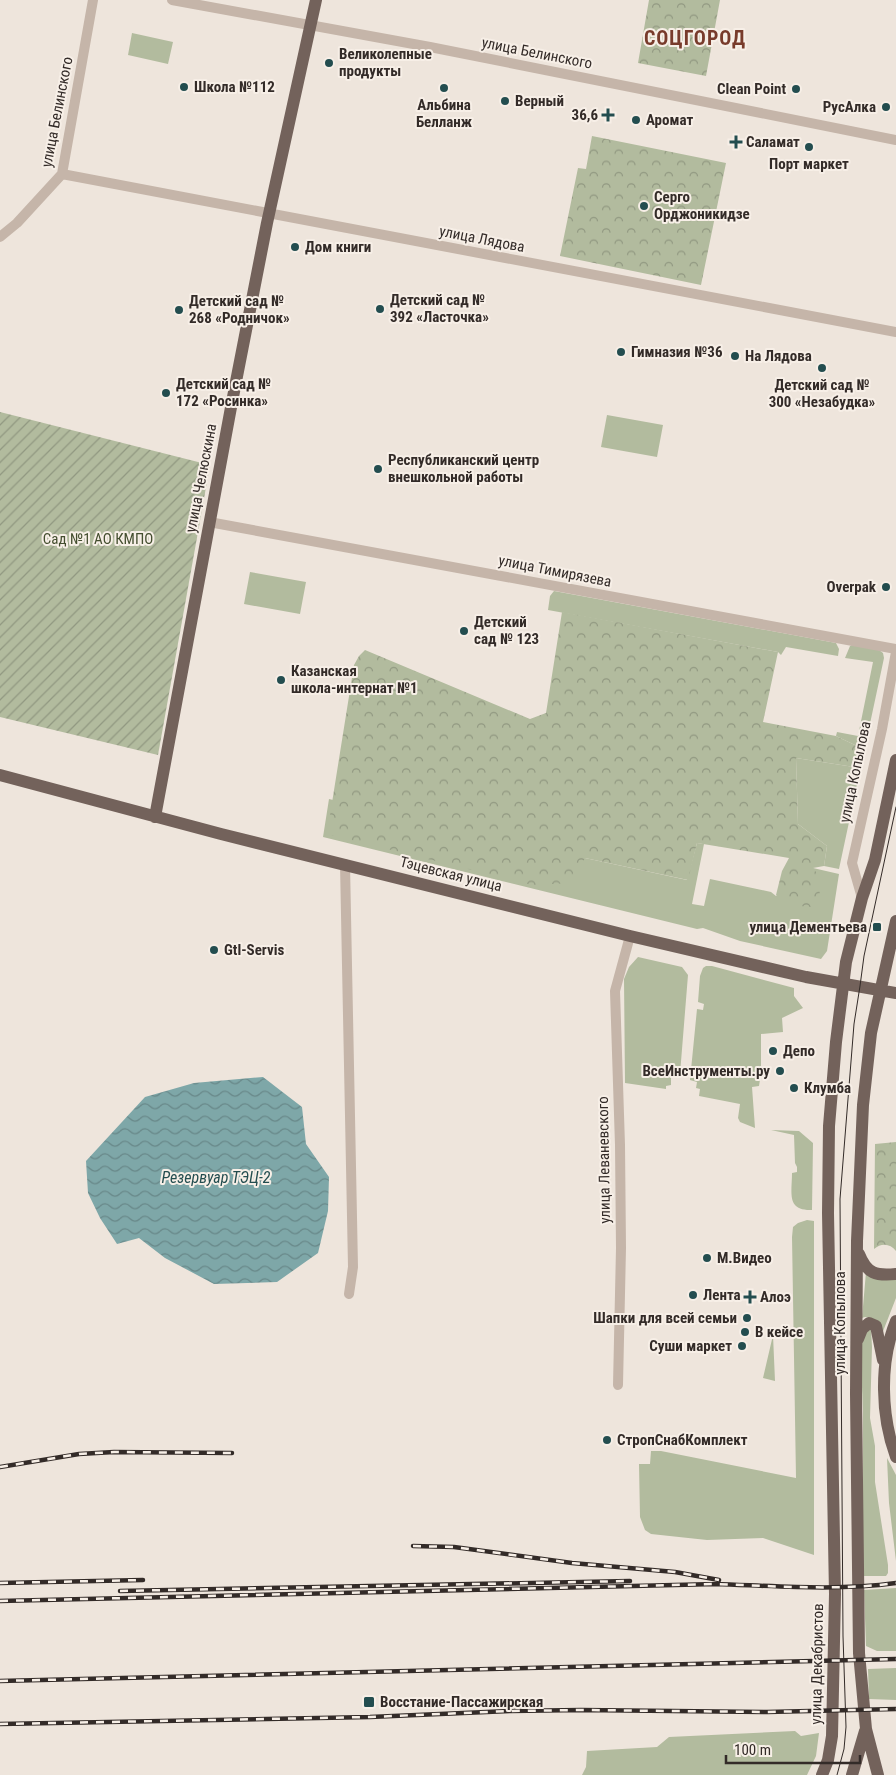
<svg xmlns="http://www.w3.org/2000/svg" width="896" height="1775" font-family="'Roboto Condensed',sans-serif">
	<defs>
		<pattern id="forest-crowns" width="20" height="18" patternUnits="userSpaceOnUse" patternTransform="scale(1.25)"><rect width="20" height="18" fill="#b2bb9e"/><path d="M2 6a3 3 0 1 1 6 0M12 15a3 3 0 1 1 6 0" fill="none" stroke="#919881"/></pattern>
		<pattern id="garden-furrows" width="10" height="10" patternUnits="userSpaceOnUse" patternTransform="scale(1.25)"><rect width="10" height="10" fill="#b2bb9e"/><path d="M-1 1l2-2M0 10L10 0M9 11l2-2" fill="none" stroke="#919881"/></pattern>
		<pattern id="water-waves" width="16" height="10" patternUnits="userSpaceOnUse" patternTransform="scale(1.25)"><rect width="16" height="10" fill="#7ea7a8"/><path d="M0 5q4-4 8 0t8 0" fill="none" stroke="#688889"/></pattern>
	</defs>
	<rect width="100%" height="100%" fill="#eee5dc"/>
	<path fill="#b2bb9e" d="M132,33L173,42L168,64L128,55Z
		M607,415L663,425L657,457L601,447Z
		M250,572L306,582L300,614L244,604Z
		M554,591L836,643L839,649L838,656L786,647L781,655L778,652L548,610L550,596Z
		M853,645L879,650L883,653L884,658L839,869L824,866L827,846L798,824L796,758L854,767L859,747L836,736L837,732L858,736L873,662L845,658L850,646Z
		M329,799L578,859L585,858L687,880L697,843L704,844L692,904L704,906L710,879L771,892L776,896L813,868L839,874L827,951L821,959L740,941L703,928L697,929L323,837Z
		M638,957L682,967L688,975L680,1074L679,1078H671V1085L666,1086V1089L625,1083L624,979L629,967Z
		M706,966H712L794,988V996L803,1008L782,1018L783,1032L761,1034V1073L759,1086L752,1087L755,1128L740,1122L738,1118L740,1104L699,1096L700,1089L696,1088L697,1082L690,1080L697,1009L703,1010L704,1004L698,1002L700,976L703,968Z
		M771,1130L799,1131L813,1143L812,1210C786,1211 792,1193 792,1173L797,1172V1167L795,1163L794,1135Z
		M807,1220L814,1221V1555L763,1538L707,1540L651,1534L645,1530L640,1517L639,1464H650L651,1451H661L796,1478L792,1237L793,1227L798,1223Z
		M866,1272L896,1277V1298L880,1339L871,1318L865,1317L862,1318Z
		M871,1329L872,1347L870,1418L875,1446V1482L888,1565V1573L886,1576H863V1410L860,1346L862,1335Z
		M773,1335L775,1381L763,1378Z
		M887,1458L896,1475V1561L889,1503Z
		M896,1588V1651H877L866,1646L864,1590Z
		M896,1668V1700L869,1699L868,1669Z
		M795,1731L801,1736L819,1733L816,1756L807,1775H582L586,1767L587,1751L657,1747L669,1737Z"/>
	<path fill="url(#forest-crowns)" d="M649,0H720L706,76L638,63Z
		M592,136L726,163L701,285L560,256L578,168L586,169Z
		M562,612L778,652L763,722L836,736L859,747L854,767L796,758L798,824L827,846L824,866L813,868L822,880L819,896L813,907C799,906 788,906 776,895L782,871L789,858L697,843L688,880L585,858L573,883L532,885L327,834L354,665L359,656L365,650L530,719L546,713Z
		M896,1142V1251C890,1243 881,1243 874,1249L875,1144Z"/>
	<path fill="url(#garden-furrows)" d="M0,412L210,465L158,755L0,717Z"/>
	<path fill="url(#water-waves)" d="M263,1077L302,1107L306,1144L329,1177L328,1211L318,1253L277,1282L214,1284L165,1258L139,1238L117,1244L100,1218L88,1193L86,1161L145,1097L194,1083Z"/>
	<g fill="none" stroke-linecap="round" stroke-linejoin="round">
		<path stroke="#c5b5a9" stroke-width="10" d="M172,0L430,47L896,140
			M62,174L896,332
			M0,237L17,223L62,174L93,0
			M209,522L896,649
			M345,864L353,1267L349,1294
			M862,898L852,863L882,729L896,652
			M618,1385L621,1248L620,1145L615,991L630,936"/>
		<path stroke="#73625b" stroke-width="12" d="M0,775L221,834L630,936L806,977L896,993
			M155,817L232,402L267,223L316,0
			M859,1254C867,1274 876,1276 896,1274
			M896,1321C879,1363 881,1416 896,1457
			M858,1339L862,1329L869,1323L876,1326L883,1360
			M822,1775L828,1760L832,1736L835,1594L828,1213L829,1126L836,1042L846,962L862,898L875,860L896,760
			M852,1775L865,1731
			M878,1775L866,1729L859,1653L856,1394L857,1241L863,1105L871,1033L896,921"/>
		<path stroke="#332b28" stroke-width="1" d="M837,1775L844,1749L846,1727L843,1636L840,1199L854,1024L860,986L864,956L896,807"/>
		<defs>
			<path id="rail" d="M0,1467L79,1454L114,1452L232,1453
				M413,1546L454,1547L572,1563L675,1572L719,1580
				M0,1583L143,1580
				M120,1591L630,1581
				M0,1601L716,1584C776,1586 837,1591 896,1583
				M0,1681L896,1659
				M0,1724L370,1717L510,1711L581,1710L767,1712L896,1709"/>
		</defs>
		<use href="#rail" stroke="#332b28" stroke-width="4.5"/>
		<use href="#rail" stroke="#f7efe7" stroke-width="2.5" stroke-dasharray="8" stroke-linecap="butt"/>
	</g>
	<g fill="#234d4f" stroke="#f7efe7" stroke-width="2">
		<circle cx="329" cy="63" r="5"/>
		<circle cx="184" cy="87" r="5"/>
		<circle cx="444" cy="88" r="5"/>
		<circle cx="796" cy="89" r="5"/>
		<circle cx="505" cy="101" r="5"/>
		<circle cx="886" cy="107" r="5"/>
		<path d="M605.5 107.5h5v5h5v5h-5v5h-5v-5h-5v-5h5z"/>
		<circle cx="636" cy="120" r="5"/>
		<path d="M733.5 134.5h5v5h5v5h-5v5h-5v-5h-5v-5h5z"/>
		<circle cx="809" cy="147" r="5"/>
		<circle cx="644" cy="206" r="5"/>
		<circle cx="295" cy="247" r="5"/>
		<circle cx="380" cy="309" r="5"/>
		<circle cx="179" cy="310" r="5"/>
		<circle cx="621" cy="352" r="5"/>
		<circle cx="735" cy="356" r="5"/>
		<circle cx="822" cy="368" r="5"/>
		<circle cx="166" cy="393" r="5"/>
		<circle cx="378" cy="469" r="5"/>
		<circle cx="886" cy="587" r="5"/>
		<circle cx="464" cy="631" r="5"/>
		<circle cx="281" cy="680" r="5"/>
		<rect x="872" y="922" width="10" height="10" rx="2.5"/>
		<circle cx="214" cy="950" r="5"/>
		<circle cx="773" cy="1051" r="5"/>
		<circle cx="780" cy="1071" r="5"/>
		<circle cx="794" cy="1088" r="5"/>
		<circle cx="707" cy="1258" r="5"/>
		<circle cx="693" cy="1295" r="5"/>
		<path d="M747.5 1289.5h5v5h5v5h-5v5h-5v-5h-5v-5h5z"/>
		<circle cx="747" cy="1318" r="5"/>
		<circle cx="745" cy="1332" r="5"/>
		<circle cx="742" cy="1346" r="5"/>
		<circle cx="607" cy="1440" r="5"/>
		<rect x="363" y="1696" width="12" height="12" rx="2.5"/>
	</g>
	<g text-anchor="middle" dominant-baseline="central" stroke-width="4" stroke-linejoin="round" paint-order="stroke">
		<g font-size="15" fill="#332b28" stroke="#f7efe7">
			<text transform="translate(537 53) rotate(11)">улица Белинского</text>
			<text transform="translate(57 112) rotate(-79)">улица Белинского</text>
			<text transform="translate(482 239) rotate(11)">улица Лядова</text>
			<text transform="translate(201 478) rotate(-79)">улица Челюскина</text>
			<text transform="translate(555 571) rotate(11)">улица Тимирязева</text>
			<text transform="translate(855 772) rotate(-78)">улица Копылова</text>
			<text transform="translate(451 874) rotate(14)">Тэцевская улица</text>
			<text transform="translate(604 1160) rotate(-91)">улица Леваневского</text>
			<text transform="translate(840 1323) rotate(-90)">улица Копылова</text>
			<text transform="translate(817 1664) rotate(-89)">улица Декабристов</text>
		</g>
		<g font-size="15" font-weight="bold" fill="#332b28" stroke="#f7efe7" text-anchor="start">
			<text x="339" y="54">Великолепные<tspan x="339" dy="17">продукты</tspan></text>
			<text x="194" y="87">Школа №112</text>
			<text x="786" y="89" text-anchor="end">Clean Point</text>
			<text x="515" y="101">Верный</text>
			<text x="444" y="105" text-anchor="middle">Альбина<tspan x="444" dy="17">Белланж</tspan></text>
			<text x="876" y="107" text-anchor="end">РусАлка</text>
			<text x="598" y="115" text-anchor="end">36,6</text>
			<text x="646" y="120">Аромат</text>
			<text x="746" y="142">Саламат</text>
			<text x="809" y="164" text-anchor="middle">Порт маркет</text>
			<text x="654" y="197">Серго<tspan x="654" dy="17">Орджоникидзе</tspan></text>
			<text x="305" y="247">Дом книги</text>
			<text x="390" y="300">Детский сад №<tspan x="390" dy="17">392 «Ласточка»</tspan></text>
			<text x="189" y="301">Детский сад №<tspan x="189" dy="17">268 «Родничок»</tspan></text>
			<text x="631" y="352">Гимназия №36</text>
			<text x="745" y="356">На Лядова</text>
			<text x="176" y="384">Детский сад №<tspan x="176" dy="17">172 «Росинка»</tspan></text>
			<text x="822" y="385" text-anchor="middle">Детский сад №<tspan x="822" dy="17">300 «Незабудка»</tspan></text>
			<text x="388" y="460">Республиканский центр<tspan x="388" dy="17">внешкольной работы</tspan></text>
			<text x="876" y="587" text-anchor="end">Overpak</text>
			<text x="474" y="622">Детский<tspan x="474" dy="17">сад № 123</tspan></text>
			<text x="291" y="671">Казанская<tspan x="291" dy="17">школа-интернат №1</tspan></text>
			<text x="867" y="927" text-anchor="end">улица Дементьева</text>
			<text x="224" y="950">Gtl-Servis</text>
			<text x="783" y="1051">Депо</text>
			<text x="770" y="1071" text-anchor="end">ВсеИнструменты.ру</text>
			<text x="804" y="1088">Клумба</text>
			<text x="717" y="1258">М.Видео</text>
			<text x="703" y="1295">Лента</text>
			<text x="760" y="1297">Алоэ</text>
			<text x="737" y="1318" text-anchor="end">Шапки для всей семьи</text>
			<text x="755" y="1332">В кейсе</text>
			<text x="732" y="1346" text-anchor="end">Суши маркет</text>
			<text x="617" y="1440">СтропСнабКомплект</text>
			<text x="380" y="1702">Восстание-Пассажирская</text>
		</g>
		<g font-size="15" fill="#444e2f" stroke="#f7efe7">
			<text x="98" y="539">Сад №1 АО КМПО</text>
		</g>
		<g font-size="16" font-style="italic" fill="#234d4f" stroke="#f7efe7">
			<text x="216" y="1177">Резервуар ТЭЦ-2</text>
		</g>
		<g font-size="20" font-weight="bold" letter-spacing="1" fill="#783b2b" stroke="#f7efe7">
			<text x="695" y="38">СОЦГОРОД</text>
		</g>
	</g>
	<path d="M726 1755v8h134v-8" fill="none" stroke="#332b28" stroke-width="2.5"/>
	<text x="734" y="1755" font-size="15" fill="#332b28" stroke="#f7efe7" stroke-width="4" paint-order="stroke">100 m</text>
</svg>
